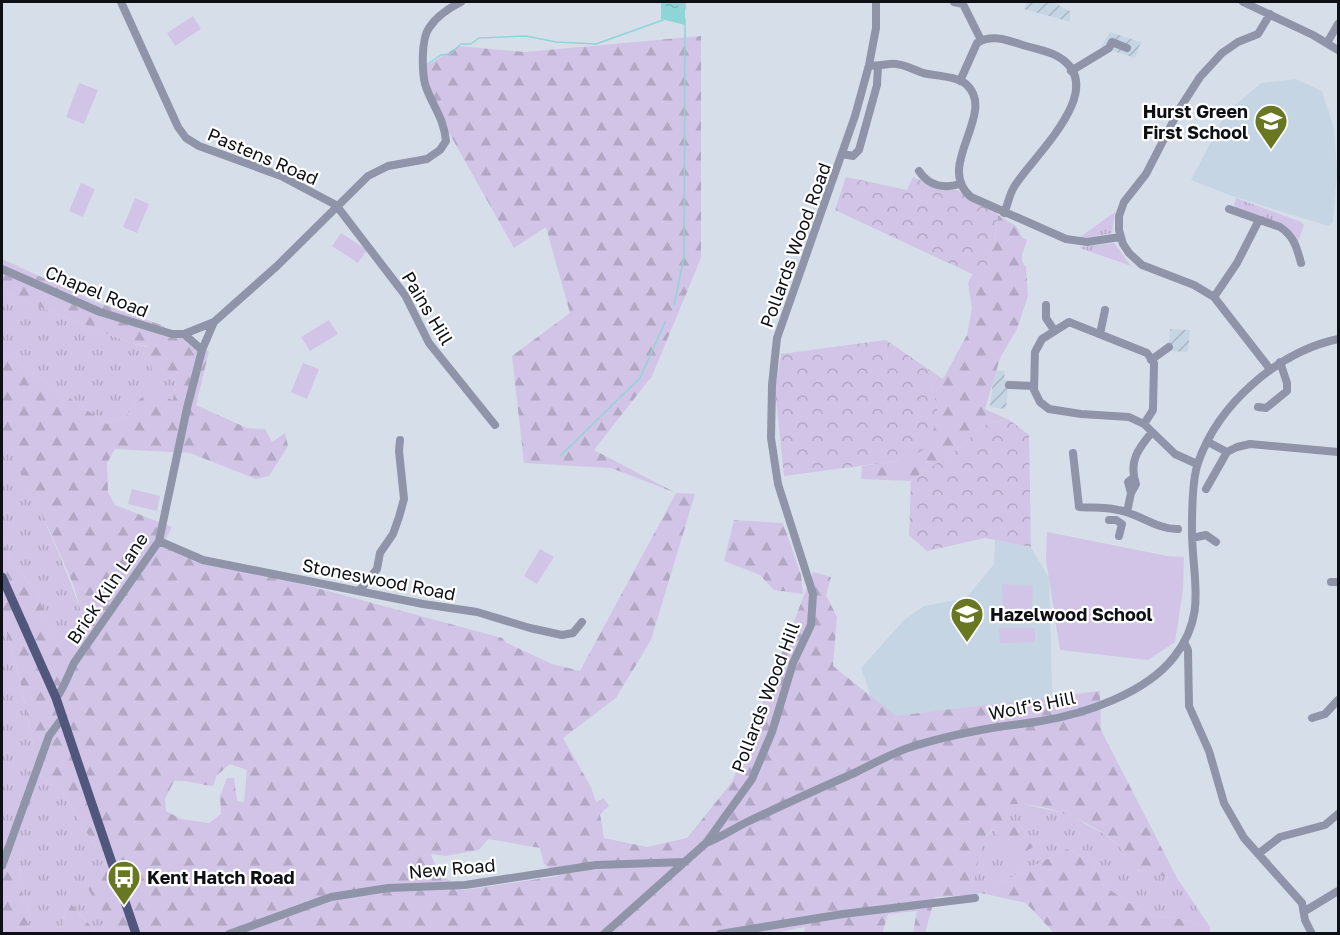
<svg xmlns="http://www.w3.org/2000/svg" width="1340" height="935" font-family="'Golos Text',sans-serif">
	<defs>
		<pattern id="industrial-furrows" width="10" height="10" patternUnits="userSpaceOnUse" patternTransform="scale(1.5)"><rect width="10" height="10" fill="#c6d5e4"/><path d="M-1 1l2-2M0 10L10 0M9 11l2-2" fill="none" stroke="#a9b6c3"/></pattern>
		<pattern id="grass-tufts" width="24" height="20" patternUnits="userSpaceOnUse" patternTransform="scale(1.5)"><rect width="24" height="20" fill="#d1c4e6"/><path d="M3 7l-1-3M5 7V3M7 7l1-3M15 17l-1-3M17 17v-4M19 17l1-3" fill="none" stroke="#b2a7c4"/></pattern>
		<pattern id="forest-firs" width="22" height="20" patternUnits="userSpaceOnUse" patternTransform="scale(1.5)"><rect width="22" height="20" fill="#d1c4e6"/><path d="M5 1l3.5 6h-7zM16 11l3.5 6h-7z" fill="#b2a7c4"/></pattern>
		<pattern id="park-crowns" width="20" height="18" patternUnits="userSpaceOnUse" patternTransform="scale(1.5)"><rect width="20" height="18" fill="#d1c4e6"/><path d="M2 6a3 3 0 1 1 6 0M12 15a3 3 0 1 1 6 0" fill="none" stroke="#b2a7c4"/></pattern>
		<pattern id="water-ripples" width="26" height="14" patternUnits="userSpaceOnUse" patternTransform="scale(1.5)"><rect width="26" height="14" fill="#8dd5d6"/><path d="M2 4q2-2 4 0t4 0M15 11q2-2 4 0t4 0" fill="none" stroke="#78b6b7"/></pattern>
	</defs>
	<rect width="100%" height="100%" fill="#d6dfe9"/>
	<path fill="#c6d5e4" d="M1296,79L1322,91L1334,127L1337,172L1333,222L1328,226L1232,196L1191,180L1226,113L1261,83Z
		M995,540L1031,547L1049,578L1053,715L881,726L861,668L905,619L924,606L966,598L994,564Z"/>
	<path fill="url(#industrial-furrows)" d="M1027,2H1052L1070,11V22L1024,9Z
		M1110,32L1141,42L1135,58L1101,47Z
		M1170,329L1190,330L1188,352L1168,351Z
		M994,370L1005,371L1004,380H1009L1006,409L990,407Z"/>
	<path fill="url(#grass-tufts)" d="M1236,198L1301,222L1304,225L1298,242C1286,220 1258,216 1236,209L1234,205Z
		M1115,212L1112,233L1087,238L1080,237Z
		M1114,243L1131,266L1080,248L1081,247Z
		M2,292L131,343L148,347L176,380L173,400L136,402L126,417L107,424L2,351Z
		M2,431C36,500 66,564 90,637L59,649L36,592L10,558L2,537Z
		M2,616L19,675L39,775L63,793L105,863L92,895L121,933H97L75,908L65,912L60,933H26L30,915L19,888L20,849L2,841Z
		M1018,803L1068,814L1104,834L1117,844L1139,871L1177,878L1210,927L1181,919L1147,915L1103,885L1094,866L1069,848L981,893L970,895L984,839L1007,815L1005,805Z"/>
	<path fill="url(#forest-firs)" fill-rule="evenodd" d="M701,36V258L652,376L594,450L676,493L695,494L651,640L616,698L563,738L591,787L596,802L604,798L609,806L600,814L604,838L647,847L687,838L732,782L813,572L831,577L826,595L837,617L833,666L896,716L1100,691L1101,730L1177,878C1166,876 1151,875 1141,871C1131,867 1124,851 1116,843C1092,821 1038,799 1005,805L1007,815L1033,847L1017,857L992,829L984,839L970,895L935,897L925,933H913L917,911L888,914L882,934L804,933L805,927L771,934L121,933C112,922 89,898 87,883C87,878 89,874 91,869L105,863L63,793L39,775L19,675L2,616V537L10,558L36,592L59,648L89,637L73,584L52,536L2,431V351L107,424L126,417L136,402L148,393L173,400L176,380L152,371L148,346L131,343L2,292V259L96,302L164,326L167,337L185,338L209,351L196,405L247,428L265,429L272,442L285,433L288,446L269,476L256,479L190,453L115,449L107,463L108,492L115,505L172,527L162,546L502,638L507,643L552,664L580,671L676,493L611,468L524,463L512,356L570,313L546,227L514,248L443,122L423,68L459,46L525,52ZM230,764L247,770L244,802L237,801L234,778H227L220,796L221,814L209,823L181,819L166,811L165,799L174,781C188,780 199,785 213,786L217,775ZM488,839L540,848L544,864L559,876L463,890C446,878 437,874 431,854L445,856L479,850Z
		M998,215L1016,226L1022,237L1027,240C1025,250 1017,258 1026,267L1028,296L1017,329L1000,358L985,409L1007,419L985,425L956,450L911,481L861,479L862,466L904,460L939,417L928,369L943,379L967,335L972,308L968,283L975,269L984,272L993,251Z
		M734,520L783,523L801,575L803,594L774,590L760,575L724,561Z
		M2,841L20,848L19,888L30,915L26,933H2Z
		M1069,848L1094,866L1103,885L1147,915L1181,919L1210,927V933H1054L1026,903L981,893Z
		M70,903L97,933H60L65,912Z"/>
	<path fill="url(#park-crowns)" d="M846,177L907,190L913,177L942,190H958L969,200L998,213L993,251L984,272L972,274L835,210Z
		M886,340L928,369L939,417L925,449L904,460L784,476L775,389L781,354Z
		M1008,419L1029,435L1031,547L985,538L927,551L909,535L911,481L956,450L985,425Z"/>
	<path fill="#d1c4e6" d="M193,16L201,29L175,46L167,33Z
		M79,83L98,90L84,124L66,117Z
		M81,183L95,189L83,217L69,211Z
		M135,198L149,204L137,233L123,227Z
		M341,233L367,250L358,263L332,246Z
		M329,320L338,334L310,351L301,337Z
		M303,363L319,369L307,399L291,392Z
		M132,489L160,496L157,511L128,504Z
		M1047,532L1167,556L1184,557L1183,590L1175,642L1148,660L1060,650L1046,560Z
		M540,549L554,557L537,584L524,576Z
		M1002,584L1033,586L1032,612H1003Z
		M999,628H1035V642L1000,643Z"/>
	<path fill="url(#water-ripples)" d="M661,2H685V25L661,19Z"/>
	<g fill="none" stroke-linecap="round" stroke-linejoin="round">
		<path stroke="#8dd5d6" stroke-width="1.5" d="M685,9V2
			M426,65L441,55L450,54L461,44H471L479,38L526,36L556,42L596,44L663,20
			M674,305L684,257L685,19
			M560,456L640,378L665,322"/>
		<path stroke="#8f94a9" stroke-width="8" d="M121,2L178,127L186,138L199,146L281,176L336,205L405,295L429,343L495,425
			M954,2L963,4L981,40
			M1243,2L1313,35L1338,50
			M1327,43L1338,24
			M869,65C878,67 887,63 896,64C906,65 914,70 923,73C936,76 957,76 967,85C997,114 934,166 971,197L1066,239L1087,242L1120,237
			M1071,71L1109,48L1112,42L1127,48
			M960,81L977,43C993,33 1010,41 1026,46C1036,49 1048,51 1057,56C1113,87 1031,158 1014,187C1009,195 1008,205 1004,213
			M843,154L853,156L859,150L877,85L878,66
			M919,171C929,186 944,189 960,184
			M1229,209L1280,227C1294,236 1297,248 1301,263
			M2,269L100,312L172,334H184
			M1214,297L1237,263L1259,220
			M1046,305V318L1054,330
			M1100,334L1105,310
			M202,350L184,334L214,322
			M1151,360L1169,347
			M1270,369L1214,297L1194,285L1142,265L1129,253L1123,244L1119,230V216L1124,202L1146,174L1180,108L1200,77L1222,53L1238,42L1258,34L1270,14
			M1009,385L1034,386
			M1258,407L1266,408L1287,391V383L1280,362
			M1144,424L1153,410L1154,363L1147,353L1069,322L1042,339L1035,352L1034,390L1040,402L1049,409L1081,414L1129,417L1144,424L1175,454L1197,464
			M1208,442L1227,452L1237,447L1250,444L1338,452
			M1073,453L1079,507C1092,508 1105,507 1118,510C1138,513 1158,530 1178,529
			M1206,489L1227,452
			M1131,493L1128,482L1134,477
			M1127,512L1131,493L1136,484C1128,461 1139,448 1152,432
			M1109,520H1116L1122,524L1119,536
			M1192,538L1206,535L1216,542
			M159,541L203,560L423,604L477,612L530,628L562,635L573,633L582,622
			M1331,582H1338
			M359,591L377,569L380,553L393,534L399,517L404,499L399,451L400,440
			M1184,642L1188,650L1189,706L1209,751L1224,803L1244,838L1302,903L1305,920L1312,934
			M56,698C63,690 69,673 74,663L159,541L187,408L202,350L214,322L277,266L368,176L388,166L427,159L440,150L446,141C444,117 431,104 425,84C422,71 421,39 429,28C436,17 449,8 461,2
			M1312,718L1325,714L1338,700
			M706,843C721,837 733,829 747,822C781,806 815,790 850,775C869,766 888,755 908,748C935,739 963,733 992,728C1008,725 1025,724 1041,721C1085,714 1146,693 1174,657C1209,613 1191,576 1192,527C1192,509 1192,480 1198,463C1218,404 1278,352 1338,339
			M1258,854L1280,837L1325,825L1338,814
			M2,866L49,736L63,717
			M1305,911L1338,891
			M229,934L331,897L388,888L465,885L596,865L685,862
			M604,934L706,843L752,779L772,732L793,663L811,625L813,594L778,484L771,438L772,385L777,338L855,116L869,65L876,28V2
			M720,934L843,914L975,898"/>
		<path stroke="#50567c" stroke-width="9" d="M2,577L56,698L136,934"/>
	</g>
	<defs>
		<symbol id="school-pin" viewBox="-11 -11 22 30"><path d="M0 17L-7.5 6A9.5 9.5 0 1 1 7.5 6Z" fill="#697723" stroke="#fff"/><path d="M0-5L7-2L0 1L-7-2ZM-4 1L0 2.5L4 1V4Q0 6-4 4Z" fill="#fff"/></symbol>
		<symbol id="bus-pin" viewBox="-11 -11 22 30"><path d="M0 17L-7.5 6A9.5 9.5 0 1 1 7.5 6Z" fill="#697723" stroke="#fff"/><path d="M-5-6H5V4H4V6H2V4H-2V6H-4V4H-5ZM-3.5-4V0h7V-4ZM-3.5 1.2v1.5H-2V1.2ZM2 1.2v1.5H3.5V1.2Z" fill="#fff"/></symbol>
	</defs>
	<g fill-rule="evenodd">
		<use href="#school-pin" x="1252" y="102" width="38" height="52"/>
		<use href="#school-pin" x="948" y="595" width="38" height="52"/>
		<use href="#bus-pin" x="105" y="858" width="38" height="52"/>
	</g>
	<g text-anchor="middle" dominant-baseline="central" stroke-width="4.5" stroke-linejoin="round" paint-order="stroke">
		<g font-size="18" font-weight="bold" fill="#0d1014" stroke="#fff" text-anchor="start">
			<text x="1248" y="111" text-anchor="end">Hurst Green<tspan x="1248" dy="21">First School</tspan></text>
			<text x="990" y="614">Hazelwood School</text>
			<text x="147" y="877">Kent Hatch Road</text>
		</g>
		<g font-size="18" fill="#0d1014" stroke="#fff">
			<text transform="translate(263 156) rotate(23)">Pastens Road</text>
			<text transform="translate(795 245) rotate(-70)">Pollards Wood Road</text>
			<text transform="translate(97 291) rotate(22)">Chapel Road</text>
			<text transform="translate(428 308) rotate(59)">Pains Hill</text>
			<text transform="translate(379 579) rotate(11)">Stoneswood Road</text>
			<text transform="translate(107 588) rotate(-56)">Brick Kiln Lane</text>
			<text transform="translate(765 697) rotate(-69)">Pollards Wood Hill</text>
			<text transform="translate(1032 705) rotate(-11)">Wolf's Hill</text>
			<text transform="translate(452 868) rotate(-5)">New Road</text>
		</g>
	</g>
	<rect width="1340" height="935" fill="none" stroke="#0d1014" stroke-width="6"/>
</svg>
